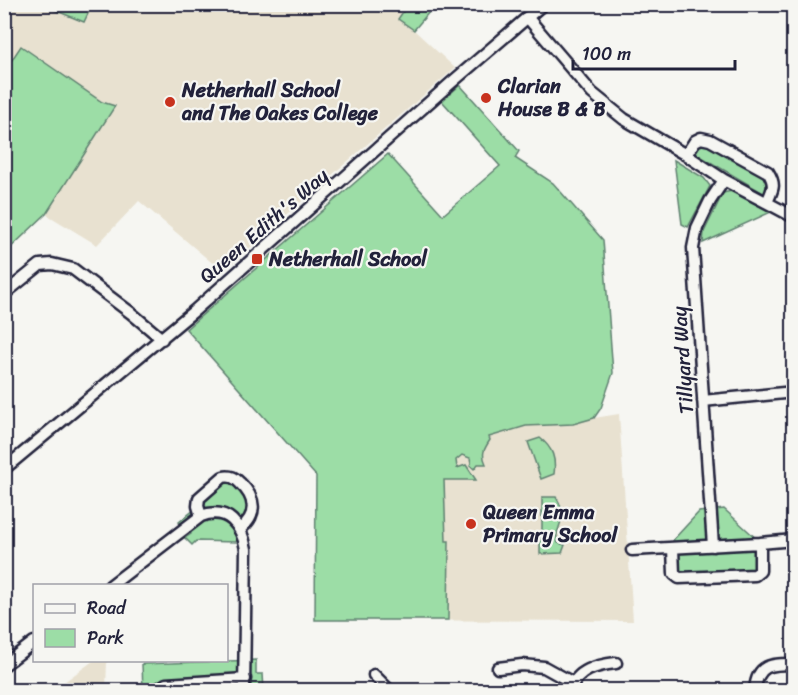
<svg xmlns="http://www.w3.org/2000/svg" width="798" height="695" font-family="Sriracha,sans-serif">
	<rect width="100%" height="100%" fill="#f6f6f2"/>
	<filter id="ink" filterUnits="userSpaceOnUse"><feTurbulence type="fractalNoise" baseFrequency=".0167" numOctaves="2"/><feDisplacementMap in="SourceGraphic" scale="12" xChannelSelector="R" yChannelSelector="G"/><feConvolveMatrix kernelMatrix="1 2 1 2 8 2 1 2 1" color-interpolation-filters="sRGB"/></filter>
	<g filter="url(#ink)">
		<path fill="#e8e1d0" d="M14,5H435L414,30L455,68L309,195L223,272L139,201L97,245L46,214L5,253L4,24Z
			M619,414L633,621L315,620L316,504L488,438L526,426L573,424L594,418Z
			M93,661H107L106,690H53Z"/>
		<path fill="#9cdda6" stroke="#5f8070" stroke-width="1.5" d="M42,5H92L84,22Z
			M405,5H435L414,30L398,19L407,6Z
			M21,46L102,102L115,106L46,214L5,253V70Z
			M460,85L519,151L515,158L553,183L603,240L613,373L601,408L594,418L573,424L526,426L489,437L490,440C484,449 481,454 486,464H478L474,469L470,465L471,463L470,458L462,455L456,460L457,468L466,465L476,480H444L446,541H449L448,620H315L316,476L186,329L388,154L443,215L500,166L442,101Z
			M701,142L709,143L761,172L770,183L765,194L693,152Z
			M674,160L704,178L710,186L688,227L682,224Z
			M732,191L771,212L703,243L704,232L723,193Z
			M540,438C553,448 556,459 554,474L541,479L528,442Z
			M229,479L248,497L249,517L236,542L196,541L192,545L185,538L191,534L179,522L195,509L202,498Z
			M542,497H556C571,520 552,529 558,543L565,545L562,553L540,554V535H542Z
			M724,509L757,539L761,570L674,574L673,540L699,512Z
			M256,660V674H263L264,690H143L142,664Z"/>
		<g fill="none" stroke-linecap="round" stroke-linejoin="round">
			<defs>
				<path id="minor" d="M527,17L592,93L624,119L686,155L724,180L794,217
					M686,155L695,141L701,138L710,140L768,172C776,185 773,189 767,202
					M4,294L40,265L52,264L73,269L131,313L162,339
					M703,401L794,392
					M4,469L194,311L451,83L543,4
					M201,516L198,506L199,498L223,477C231,475 235,478 240,483C256,498 258,515 240,529
					M713,546L693,248L697,228L710,201L724,180
					M673,548L674,574L679,578L755,575L760,571V543
					M632,550L760,543L794,540
					M110,586L201,516C228,506 242,526 246,549L244,690
					M4,665L34,642
					M498,668L522,665L544,667L573,683
					M374,675L389,690
					M157,690L166,684L245,679
					M571,690C576,670 598,665 616,663
					M755,690C757,664 771,664 794,664"/>
			</defs>
			<use href="#minor" stroke="#22223b" stroke-width="15"/>
			<use href="#minor" stroke="#f6f6f2" stroke-width="10"/>
		</g>
	</g>
	<g fill="#c8321e" stroke="#f6f6f2" stroke-width="2">
		<circle cx="486" cy="98" r="6"/>
		<circle cx="170" cy="102" r="6"/>
		<rect x="251" y="253" width="12" height="12" rx="3"/>
		<circle cx="471" cy="524" r="6"/>
	</g>
	<g text-anchor="middle" dominant-baseline="central" stroke-width="4.5" stroke-linejoin="round" paint-order="stroke">
		<g font-size="20" font-weight="bold" fill="#22223b" stroke="#f6f6f2" text-anchor="start">
			<text x="498" y="86">Clarian<tspan x="498" dy="23">House B &amp; B</tspan></text>
			<text x="182" y="90">Netherhall School<tspan x="182" dy="23">and The Oakes College</tspan></text>
			<text x="269" y="259">Netherhall School</text>
			<text x="483" y="512">Queen Emma<tspan x="483" dy="23">Primary School</tspan></text>
		</g>
		<g font-size="20" fill="#22223b" stroke="#f6f6f2">
			<text transform="translate(264 226) rotate(-41)">Queen Edith's Way</text>
			<text transform="translate(683 360) rotate(-94)">Tillyard Way</text>
		</g>
	</g>
	<rect width="798" height="695" fill="none" stroke="#f6f6f2" stroke-width="24"/>
	<rect x="12" y="12" width="774" height="671" fill="none" stroke="#22223b" stroke-width="2" filter="url(#ink)"/>
	<rect x="33" y="584" width="195" height="78" fill="#f6f6f2" stroke="#a1a1a9" stroke-width="1.5"/>
	<rect x="45" y="604" width="30" height="9" fill="#f6f6f2" stroke="#a1a1a9" stroke-width="1.5"/>
	<text x="87" y="614" font-size="18" fill="#22223b">Road</text>
	<rect x="45" y="629" width="30" height="18" fill="#9cdda6" stroke="#a1a1a9" stroke-width="1.5"/>
	<text x="87" y="644" font-size="18" fill="#22223b">Park</text>
	<path d="M573 60v9h162v-9" fill="none" stroke="#22223b" stroke-width="3"/>
	<text x="582" y="60" font-size="18" fill="#22223b" stroke="#f6f6f2" stroke-width="4.5" paint-order="stroke">100 m</text>
</svg>
